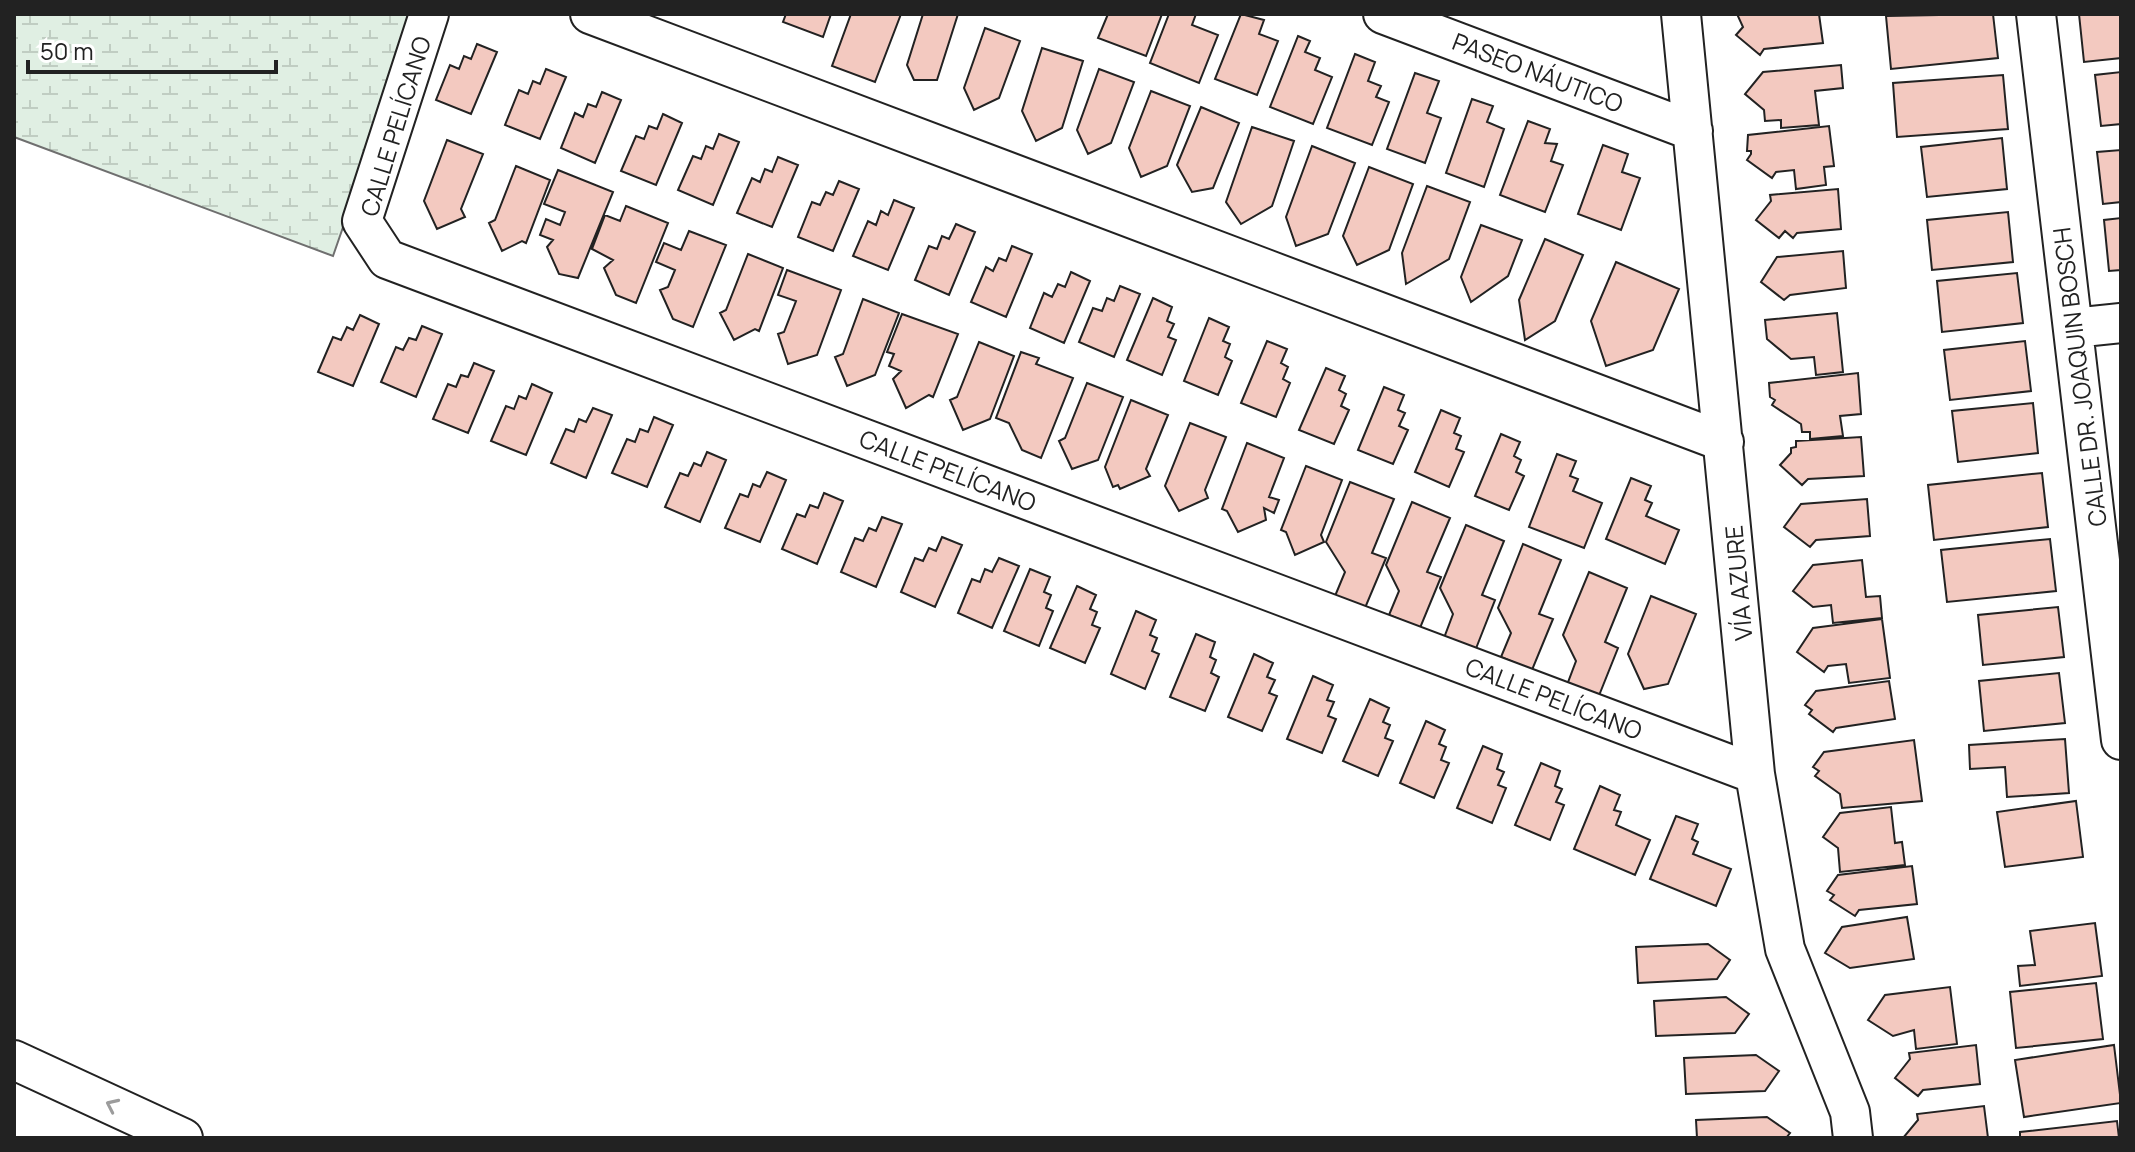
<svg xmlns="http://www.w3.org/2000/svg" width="2135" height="1152" font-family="Manrope,sans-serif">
	<defs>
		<pattern id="wetland-marsh" width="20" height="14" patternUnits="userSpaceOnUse" patternTransform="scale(2)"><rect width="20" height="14" fill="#e0efe3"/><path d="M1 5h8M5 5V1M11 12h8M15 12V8" fill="none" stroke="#c0cdc2"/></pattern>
	</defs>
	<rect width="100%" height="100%" fill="#fff"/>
	<path fill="url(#wetland-marsh)" stroke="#6f6f6f" stroke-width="2" d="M14,14H417L333,256L14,137Z"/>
	<path fill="#f3c9c0" stroke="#222" stroke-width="2" d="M786,14H831L823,37L783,22Z
		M851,14H901L875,82L832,66Z
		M923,14H958L937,80H914L907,65Z
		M1108,14H1162L1146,56L1098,38Z
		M1169,14H1196L1192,25L1218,35L1199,83L1150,63Z
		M1241,14L1264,20L1259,34L1278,41L1257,95L1215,79Z
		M1737,14H1819L1823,43L1764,49L1760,55L1736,35L1743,27Z
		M1993,14L1998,58L1891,69L1886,16Z
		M2079,14H2121V58L2084,62Z
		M985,28L1020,41L999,98L974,110L964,88Z
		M1298,36L1310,41L1305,52L1320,58L1315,70L1332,77L1313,124L1270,107Z
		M477,44L497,52L471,114L436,100L450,65L459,69L464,56L471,59Z
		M1042,48L1083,61L1062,128L1036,141L1022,111Z
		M1355,54L1375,62L1368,81L1381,86L1376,97L1389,102L1372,145L1327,128Z
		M1841,65L1843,88L1815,91L1819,125L1781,128V120L1765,121L1764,110L1745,94L1763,72Z
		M546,69L566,77L540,139L505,125L519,90L528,94L533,81L540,84Z
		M1099,69L1134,82L1111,143L1088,154L1077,130Z
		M2121,72V124L2101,126L2095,75Z
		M1415,73L1439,81L1427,113L1441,118L1425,163L1387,149Z
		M2003,75L2008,129L1897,137L1893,83Z
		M1151,91L1190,106L1167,166L1141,177L1129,148Z
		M602,92L621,100L595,163L561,148L575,113L583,117L588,104L596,107Z
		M1472,99L1493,106L1487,122L1504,129L1484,187L1446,173Z
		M1201,107L1239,123L1213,188L1192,192L1177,165Z
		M663,114L682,123L656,185L621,171L636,136L644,139L649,126L657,129Z
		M1528,121L1550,129L1545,143L1557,144L1551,161L1563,165L1545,212L1500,195Z
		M1829,126L1834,166L1824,167L1826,185L1796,189L1794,170L1776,172L1772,178L1747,160L1751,154V151H1747L1748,135Z
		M1252,127L1294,141L1272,206L1241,224L1226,202Z
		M719,134L739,142L713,205L678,190L693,156L701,159L706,146L713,149Z
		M2002,138L2007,189L1927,197L1921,147Z
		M447,140L483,154L461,209L465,217L437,229L424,201Z
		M1603,145L1628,154L1622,172L1640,178L1621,230L1578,214Z
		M1312,146L1355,163L1328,234L1296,246L1286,217Z
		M2121,150V202L2103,204L2097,152Z
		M778,157L798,165L772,227L737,213L752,178L760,182L765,169L772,172Z
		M516,166L550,180L526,243L522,241L502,251L489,223L495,220Z
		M1369,167L1413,184L1389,250L1357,265L1343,236Z
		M558,170L613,192L578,278L559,274L547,247L553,240L540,235L546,219L560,225L565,212L544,204Z
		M839,181L859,189L833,251L798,237L812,202L820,205L826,192L833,195Z
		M1427,186L1470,202L1449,259L1406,284L1402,253Z
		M1838,189L1841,229L1797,233L1793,238L1785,231L1779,238L1756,220L1771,201L1770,195Z
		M894,200L914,208L888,270L853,256L868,221L876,225L881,211L888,215Z
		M626,206L668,223L636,303L616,295L604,268L613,260L592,249L605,215L620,221Z
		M2008,212L2013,262L1932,270L1927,220Z
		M2121,218V270L2109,271L2104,220Z
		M956,224L975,232L949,295L915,280L929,246L937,249L942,236L949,239Z
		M1481,225L1522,240L1508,276L1471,302L1461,277Z
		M689,231L726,245L693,327L673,319L660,290L668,287L675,270L656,262L664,243L681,250Z
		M1545,239L1583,255L1555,321L1525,340L1519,300Z
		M1012,246L1032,254L1006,317L971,302L986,267L993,271L999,258L1006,261Z
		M1843,251L1846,288L1790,295L1784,300L1761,282L1777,257Z
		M748,254L783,268L759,331L755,329L734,340L720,313L726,310Z
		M1616,262L1679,289L1653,350L1606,366L1591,321Z
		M787,270L841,290L817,355L788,364L778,334L784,332L796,301L778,295Z
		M1071,272L1090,281L1064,343L1030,328L1044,293L1052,297L1058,284L1065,287Z
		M2017,273L2023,323L1942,332L1937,281Z
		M1120,286L1140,294L1114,357L1079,342L1093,308L1102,311L1107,298L1114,301Z
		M1153,298L1172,307L1167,321L1174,324L1168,337L1176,340L1162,375L1127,360Z
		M863,299L899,313L875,375L847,386L835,357L843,354Z
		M1837,313L1843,372L1816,375L1814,357L1791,359L1767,339L1765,320Z
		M902,314L958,334L933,397L929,395L906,408L893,379L901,371L889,366L894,354L887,352Z
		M360,315L379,324L353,386L318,372L333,337L341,340L347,327L353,330Z
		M1209,318L1229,327L1223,341L1230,344L1225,357L1232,361L1218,395L1184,381Z
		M422,326L442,334L416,397L381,382L396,347L403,350L409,338L416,340Z
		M1267,341L1287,349L1281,363L1288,367L1283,379L1290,383L1276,417L1241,403Z
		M2025,341L2031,391L1950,400L1944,350Z
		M979,342L1014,356L990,419L963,430L950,400L957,397Z
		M1021,352L1039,358L1036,364L1073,378L1041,458L1022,450L1009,423L996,418Z
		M474,363L494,371L468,433L433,419L448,384L456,387L461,375L468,377Z
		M1326,368L1345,376L1339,390L1346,394L1341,406L1349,410L1334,444L1299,430Z
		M1858,373L1861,414L1840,416L1843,436L1810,439V432H1802L1801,424L1772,405L1775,400L1770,397L1769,383Z
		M1087,383L1123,397L1098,460L1072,469L1059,441L1065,438Z
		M532,384L552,393L526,455L491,441L506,406L514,409L519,396L526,399Z
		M1384,387L1404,395L1398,410L1405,413L1399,426L1408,430L1393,464L1358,450Z
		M1131,400L1168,415L1146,469L1150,476L1120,489L1118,485L1113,487L1105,467Z
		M2033,403L2038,453L1958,462L1952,411Z
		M593,408L612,415L586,478L551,463L566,429L574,432L579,419L586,422Z
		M1441,410L1460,418L1454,433L1461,436L1456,449L1464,452L1449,487L1415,472Z
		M654,417L673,425L647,487L612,473L627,439L635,442L640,429L648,432Z
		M1190,423L1226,437L1205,490L1208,498L1179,511L1165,486Z
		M1501,434L1520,442L1514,456L1521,460L1516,472L1524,476L1509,510L1475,496Z
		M1861,437L1864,476L1808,479L1802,485L1780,465L1791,453V448L1796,447V441Z
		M1247,443L1284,458L1269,497L1279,500L1274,513L1264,508L1266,520L1238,532L1227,511L1222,509Z
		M707,452L726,460L700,522L665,507L680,473L688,476L694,463L701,466Z
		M1557,454L1576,461L1570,476L1578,479L1573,491L1602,503L1584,548L1529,527Z
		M1306,466L1342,480L1321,535L1324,542L1295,555L1286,532L1281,530Z
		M767,472L786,480L760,542L725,528L740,494L748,497L753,484L760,487Z
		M2042,473L2048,527L1934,540L1928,485Z
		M1631,478L1651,486L1645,500L1652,503L1646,516L1679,530L1665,564L1606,539Z
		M1350,482L1394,499L1372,553L1386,558L1365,608L1335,596L1345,572L1326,542Z
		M824,493L843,501L817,564L782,549L797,514L805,517L810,505L818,508Z
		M1867,499L1870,536L1816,540L1810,547L1784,527L1801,504Z
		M1412,502L1450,518L1427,572L1441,577L1420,628L1389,615L1399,591L1386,565Z
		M882,517L902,524L876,587L841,572L855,538L863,541L869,528L876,531Z
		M1466,525L1504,541L1482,595L1495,600L1475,651L1444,638L1453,614L1440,588Z
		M942,537L962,545L935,607L901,592L915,558L923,561L929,548L936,551Z
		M2050,539L2056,591L1947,602L1941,550Z
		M1523,544L1561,560L1539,614L1553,619L1532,670L1501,657L1511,633L1498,608Z
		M999,558L1019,566L992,628L958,613L972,579L980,582L985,569L992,572Z
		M1862,560L1866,597L1880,596L1882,618L1833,623L1831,605L1813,607L1793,591L1813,565Z
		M1030,569L1050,577L1044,592L1051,595L1046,608L1053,611L1039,646L1004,631Z
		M1589,572L1627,588L1605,642L1618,648L1598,698L1567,685L1576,661L1563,635Z
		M1077,586L1096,595L1090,609L1097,612L1092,625L1100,628L1085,663L1050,648Z
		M1651,596L1696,614L1668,684L1644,689L1628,654Z
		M2058,607L2064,657L1983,665L1978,615Z
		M1136,611L1156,620L1150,635L1157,638L1152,651L1159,654L1145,689L1111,674Z
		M1882,619L1890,678L1849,683L1846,664L1828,666L1824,672L1797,652L1813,628Z
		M1196,634L1215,642L1210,657L1216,660L1211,673L1219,677L1205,711L1170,697Z
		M1254,654L1273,663L1267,677L1275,680L1269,693L1277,696L1262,731L1228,717Z
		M2059,673L2065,723L1984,731L1979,681Z
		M1313,676L1333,685L1327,700L1334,702L1328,716L1336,719L1322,753L1287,739Z
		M1889,681L1895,719L1836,728L1833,732L1809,714L1812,710L1805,705L1816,691Z
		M1370,699L1389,708L1383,722L1390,725L1385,738L1393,741L1378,776L1343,761Z
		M1426,721L1445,730L1439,744L1446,747L1441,760L1449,763L1434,798L1400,783Z
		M2065,739L2069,793L2007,797L2005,767L1970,769L1969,745Z
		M1914,740L1922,801L1842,808L1840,794L1815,776L1819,771L1813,767L1824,752Z
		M1483,746L1502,754L1497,769L1504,772L1498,785L1506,788L1492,823L1457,808Z
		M1541,763L1560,771L1555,786L1562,789L1556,802L1564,805L1550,840L1515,825Z
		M1600,786L1620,795L1614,810L1621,812L1616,825L1650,840L1635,875L1574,849Z
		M2076,801L2083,857L2005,867L1997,812Z
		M1891,807L1895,843L1902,842L1905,865L1840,872L1838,848L1823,837L1840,813Z
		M1676,816L1698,824L1692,839L1698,842L1693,854L1731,869L1716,906L1650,879Z
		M1912,866L1917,904L1859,910L1855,916L1830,900L1834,895L1827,891L1838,875Z
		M1907,917L1914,959L1850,968L1825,953L1842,927Z
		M2095,923L2102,976L2020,986L2018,966L2035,965L2030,931Z
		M1708,944L1730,960L1717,979L1638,983L1636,947Z
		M2096,983L2103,1039L2016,1048L2010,992Z
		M1950,987L1957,1044L1916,1049L1914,1030L1893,1036L1868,1020L1885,995Z
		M1726,997L1749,1014L1735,1033L1656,1036L1654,1001Z
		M1976,1045L1980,1084L1923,1090L1918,1096L1895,1078L1910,1059L1909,1053Z
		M2114,1045L2121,1103L2024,1117L2015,1060Z
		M1756,1055L1779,1071L1765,1091L1686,1094L1684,1058Z
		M1984,1106L1988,1138H1903L1918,1120L1917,1114Z
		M1767,1117L1790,1133L1786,1138H1697L1696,1120Z
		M2117,1121L2119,1138H2020V1132Z"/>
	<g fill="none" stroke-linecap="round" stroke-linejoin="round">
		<defs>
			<path id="minor" d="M429,14L362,221L387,259L1755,774
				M590,14L1724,442
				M1383,14L1693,131
				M1681,14L1755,774L1785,949L1850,1112L1853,1138
				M2036,14L2121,740
				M2073,328L2121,323
				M14,1060L183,1138"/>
		</defs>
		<use href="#minor" stroke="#222" stroke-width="42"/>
		<use href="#minor" stroke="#fff" stroke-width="38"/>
	</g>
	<defs><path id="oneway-chevron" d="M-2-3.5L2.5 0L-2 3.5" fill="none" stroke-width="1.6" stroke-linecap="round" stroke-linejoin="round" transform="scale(2)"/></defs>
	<use stroke="#9c9c9c" href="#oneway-chevron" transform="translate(112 1105) rotate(-155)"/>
	<g text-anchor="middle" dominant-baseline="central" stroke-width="6" stroke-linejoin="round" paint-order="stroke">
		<g font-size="24" fill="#222" stroke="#fff">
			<text transform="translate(1538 72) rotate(21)">PASEO NÁUTICO</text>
			<text transform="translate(395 126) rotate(-73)">CALLE PELÍCANO</text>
			<text transform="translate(2079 377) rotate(-97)">CALLE DR. JOAQUIN BOSCH</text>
			<text transform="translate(948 470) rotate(21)">CALLE PELÍCANO</text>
			<text transform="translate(1738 583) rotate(-95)">VÍA AZURE</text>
			<text transform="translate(1554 698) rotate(21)">CALLE PELÍCANO</text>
		</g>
	</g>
	<rect width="2135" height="1152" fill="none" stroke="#222222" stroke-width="32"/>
	<path d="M28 60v12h248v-12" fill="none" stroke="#222222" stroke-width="4"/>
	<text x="40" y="60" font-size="24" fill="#222222" stroke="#ffffff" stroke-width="6" paint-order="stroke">50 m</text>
</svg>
